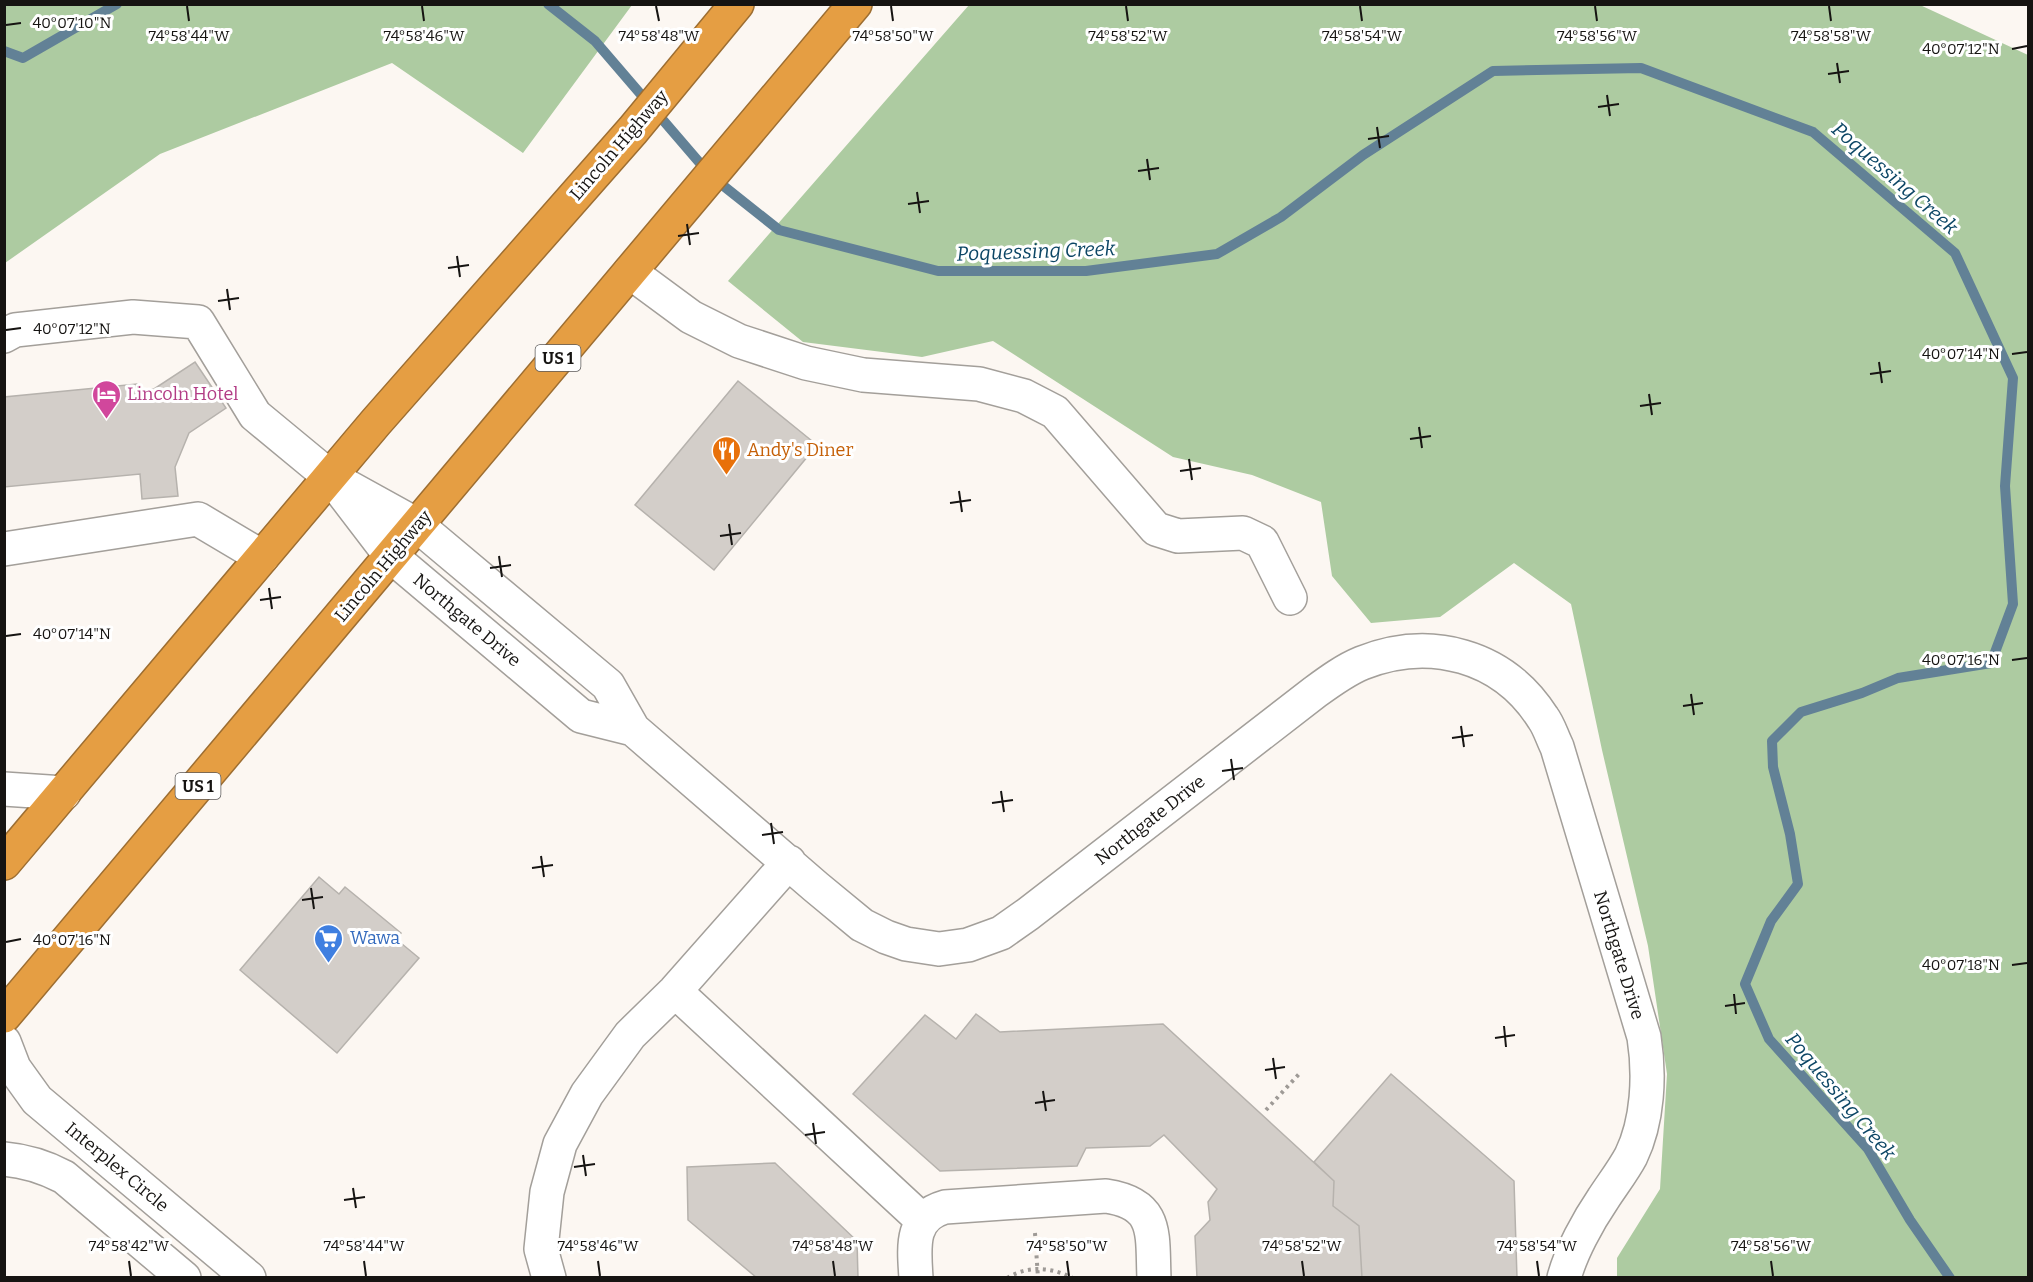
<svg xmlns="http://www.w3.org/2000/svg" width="2033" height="1282" font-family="Bitter,serif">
	<rect width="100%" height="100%" fill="#fcf7f2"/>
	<path fill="#adcba1" d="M5,4H632V5L523,153L392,63L160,154L5,263Z
		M1920,5L2028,55V1277H1617V1258L1660,1189L1667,1074L1648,946L1602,750L1571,604L1514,563L1440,617L1371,623L1332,576L1321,502L1252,475L1173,457L993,341L922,357L803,342L728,281L969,5Z"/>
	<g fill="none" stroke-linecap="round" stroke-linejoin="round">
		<path stroke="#628196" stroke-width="10" d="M548,4L595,41L711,176L779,230L938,271H1086L1217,254L1281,217L1363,155L1493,71L1641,68L1813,132L1955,253L2013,378L2005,486L2013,604L1991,663L1898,678L1862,693L1801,712L1772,741L1773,767L1790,834L1798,884L1771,921L1745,984L1769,1039L1868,1149L1910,1220L1950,1278
			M4,51L23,58L117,4"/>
	</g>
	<path fill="#d3cec9" stroke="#b6b2ad" stroke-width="1.5" d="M195,362L226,408L189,433L175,467L178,496L142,499L140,474L4,487V397L137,384L138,391L154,389Z
		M738,381L817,445L714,570L635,505Z
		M319,877L339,894L345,887L401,933L396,939L419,958L337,1053L240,970Z
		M976,1014L1000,1032L1163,1024L1334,1181L1333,1206L1359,1226L1362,1278H1197L1195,1236L1210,1220L1208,1202L1217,1189L1164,1135L1150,1146L1086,1148L1077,1166L940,1171L853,1094L925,1015L956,1039Z
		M1391,1074L1514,1181L1517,1278H1362L1359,1226L1333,1206L1334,1181L1314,1162Z
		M775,1163L857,1241L858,1278H757L688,1220L687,1167Z"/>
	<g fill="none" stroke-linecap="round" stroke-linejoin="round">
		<defs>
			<path id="minor" d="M630,272L691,317L739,341L806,363L863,375L979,384L1024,396L1055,412L1156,529L1178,536L1243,533L1262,542L1290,598
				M4,336L15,330L133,317L198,322L255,415L330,477L417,525L608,685L633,729L816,887L862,925L886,937L906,944L939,949L968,945L1001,933L1028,914L1315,692C1330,681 1345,670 1362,663C1430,636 1503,655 1543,718C1549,726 1552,737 1557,747L1644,1037C1650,1075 1648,1121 1631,1156C1623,1171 1612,1185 1603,1199C1588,1221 1571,1252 1564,1278
				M339,488L391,556L581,716L633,729
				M4,549L198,519L262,557
				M4,789L64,793
				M675,991L922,1220
				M4,1042L14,1068L37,1100L249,1278
				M4,1159C27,1161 45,1167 64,1177L184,1278
				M549,1278L541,1249L547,1192L560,1144L587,1094L630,1035L675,991L789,862
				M916,1278C914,1247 910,1217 945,1207L1106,1196C1159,1204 1152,1234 1154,1278"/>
			<path id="highway" d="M4,863L376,422L633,130L737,4
				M4,1016L855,4"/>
		</defs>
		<use href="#minor" stroke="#a39f9a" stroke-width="36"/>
		<use href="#highway" stroke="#9d6e32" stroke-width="36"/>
		<path stroke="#9e9a96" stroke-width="4" stroke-dasharray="3 4.5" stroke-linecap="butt" d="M1266,1110L1300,1073
			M1035,1233L1038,1278
			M1007,1278C1029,1265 1050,1267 1073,1278"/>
		<use href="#minor" stroke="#fff" stroke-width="33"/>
		<use href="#highway" stroke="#e59e43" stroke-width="33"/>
	</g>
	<path fill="none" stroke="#161412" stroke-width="2" d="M187,6L189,21M422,6L424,21M656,6L659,21M891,6L893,21M1126,6L1128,21M1360,6L1362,21M1595,6L1597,21M1829,6L1831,21M6,25L21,23M2012,49L2027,46M1837,63L1840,83M1828,74L1849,71M1607,95L1610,116M1598,107L1619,104M1377,127L1380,148M1368,139L1389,136M1147,159L1150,180M1138,171L1159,168M917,192L920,213M908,204L929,201M687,224L690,245M678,236L699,233M457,256L460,277M448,268L469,265M227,289L230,310M218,301L239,298M6,330L21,328M2012,354L2027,352M1879,362L1882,383M1870,374L1891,371M1649,394L1652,415M1640,406L1661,403M1419,427L1422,448M1410,439L1431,436M1189,459L1192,480M1180,471L1201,468M959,491L962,512M950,503L971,500M729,524L732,545M720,536L741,533M499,556L502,577M490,568L511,565M269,588L272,609M260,600L281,597M6,636L21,634M2012,660L2027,658M1691,694L1694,715M1683,706L1703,703M1461,726L1464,747M1452,738L1473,735M1231,759L1234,780M1222,771L1243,768M1001,791L1004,812M992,803L1013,800M771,823L774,844M762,835L783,832M541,856L544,877M532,868L553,865M311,888L314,909M302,900L323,897M6,942L21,939M2012,965L2027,963M1734,994L1736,1014M1725,1006L1745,1003M1504,1026L1506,1047M1495,1038L1515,1035M1273,1058L1276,1079M1265,1070L1285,1067M1043,1091L1046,1111M1035,1103L1055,1100M813,1123L816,1144M805,1135L825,1132M583,1155L586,1176M574,1167L595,1164M353,1188L356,1208M344,1200L365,1197M129,1261L131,1276M364,1261L366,1276M598,1261L600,1276M833,1261L835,1276M1067,1261L1069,1276M1302,1261L1304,1276M1537,1261L1539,1276M1771,1261L1773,1276"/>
	<defs>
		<symbol id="hotel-pin" viewBox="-11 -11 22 30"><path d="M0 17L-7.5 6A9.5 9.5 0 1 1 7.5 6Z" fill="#d1479c" stroke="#fff"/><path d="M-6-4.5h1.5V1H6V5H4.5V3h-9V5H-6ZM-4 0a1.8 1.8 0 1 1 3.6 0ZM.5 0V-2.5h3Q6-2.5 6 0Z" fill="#fff"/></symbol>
		<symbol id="restaurant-pin" viewBox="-11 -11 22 30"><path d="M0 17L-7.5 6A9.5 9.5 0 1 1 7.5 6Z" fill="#e8710a" stroke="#fff"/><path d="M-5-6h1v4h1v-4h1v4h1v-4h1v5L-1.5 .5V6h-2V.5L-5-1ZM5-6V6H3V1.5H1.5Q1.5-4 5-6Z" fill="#fff"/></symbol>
		<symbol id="supermarket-pin" viewBox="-11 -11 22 30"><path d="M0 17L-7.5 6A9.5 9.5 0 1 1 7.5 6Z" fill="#3f7fe0" stroke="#fff"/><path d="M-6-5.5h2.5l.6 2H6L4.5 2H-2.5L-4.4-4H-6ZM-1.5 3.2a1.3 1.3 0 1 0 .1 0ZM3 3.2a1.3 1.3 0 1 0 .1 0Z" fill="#fff"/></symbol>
	</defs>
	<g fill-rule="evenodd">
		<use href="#hotel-pin" x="90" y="378" width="33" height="45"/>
		<use href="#restaurant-pin" x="710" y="434" width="33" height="45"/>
		<use href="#supermarket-pin" x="312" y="922" width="33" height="45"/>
	</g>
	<g text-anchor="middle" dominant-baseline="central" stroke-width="6" stroke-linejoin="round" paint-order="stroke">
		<g fill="#fff" stroke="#5c5a59" stroke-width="1.5">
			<rect x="535.5" y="345" width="45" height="26" rx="4.5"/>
			<rect x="175.5" y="773" width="45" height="26" rx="4.5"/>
		</g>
		<g font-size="16" font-weight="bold" fill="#161412">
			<text x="558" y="358">US 1</text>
			<text x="198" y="786">US 1</text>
		</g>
		<g font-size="18" fill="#161412" stroke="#fff">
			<text transform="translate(619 145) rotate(-49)">Lincoln Highway</text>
			<text transform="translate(383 566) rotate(-50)">Lincoln Highway</text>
			<text transform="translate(467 620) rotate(40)">Northgate Drive</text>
			<text transform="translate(1150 820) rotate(-38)">Northgate Drive</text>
			<text transform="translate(1619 955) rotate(73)">Northgate Drive</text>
			<text transform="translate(117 1167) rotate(40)">Interplex Circle</text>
		</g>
		<g font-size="18" fill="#b23c85" stroke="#fff" text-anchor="start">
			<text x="127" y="394">Lincoln Hotel</text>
		</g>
		<g font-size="18" fill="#c56008" stroke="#fff" text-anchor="start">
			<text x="747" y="450">Andy's Diner</text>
		</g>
		<g font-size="18" fill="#366cbe" stroke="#fff" text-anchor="start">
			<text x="350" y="938">Wawa</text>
		</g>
		<g font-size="20" font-style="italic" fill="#0c4665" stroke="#fff">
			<text transform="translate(1895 178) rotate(41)">Poquessing Creek</text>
			<text transform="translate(1036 251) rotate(-2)">Poquessing Creek</text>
			<text transform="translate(1841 1096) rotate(50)">Poquessing Creek</text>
		</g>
	</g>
	<g font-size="15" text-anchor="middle" fill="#161412" stroke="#fff" stroke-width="6" stroke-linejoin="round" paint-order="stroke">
		<text x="72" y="28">40°07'10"N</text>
		<text x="189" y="41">74°58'44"W</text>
		<text x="424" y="41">74°58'46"W</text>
		<text x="659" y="41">74°58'48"W</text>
		<text x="893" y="41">74°58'50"W</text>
		<text x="1128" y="41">74°58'52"W</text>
		<text x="1362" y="41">74°58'54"W</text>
		<text x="1597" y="41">74°58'56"W</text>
		<text x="1831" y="41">74°58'58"W</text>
		<text x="1961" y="54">40°07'12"N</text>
		<text x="72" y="334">40°07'12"N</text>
		<text x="1961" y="359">40°07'14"N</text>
		<text x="72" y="639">40°07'14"N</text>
		<text x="1961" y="665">40°07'16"N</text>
		<text x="72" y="945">40°07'16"N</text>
		<text x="1961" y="970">40°07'18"N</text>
		<text x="129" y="1251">74°58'42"W</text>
		<text x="364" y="1251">74°58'44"W</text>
		<text x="598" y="1251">74°58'46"W</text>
		<text x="833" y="1251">74°58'48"W</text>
		<text x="1067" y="1251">74°58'50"W</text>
		<text x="1302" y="1251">74°58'52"W</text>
		<text x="1537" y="1251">74°58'54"W</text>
		<text x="1771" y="1251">74°58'56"W</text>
	</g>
	<rect width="2033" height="1282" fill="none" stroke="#161412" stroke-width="12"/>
</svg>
